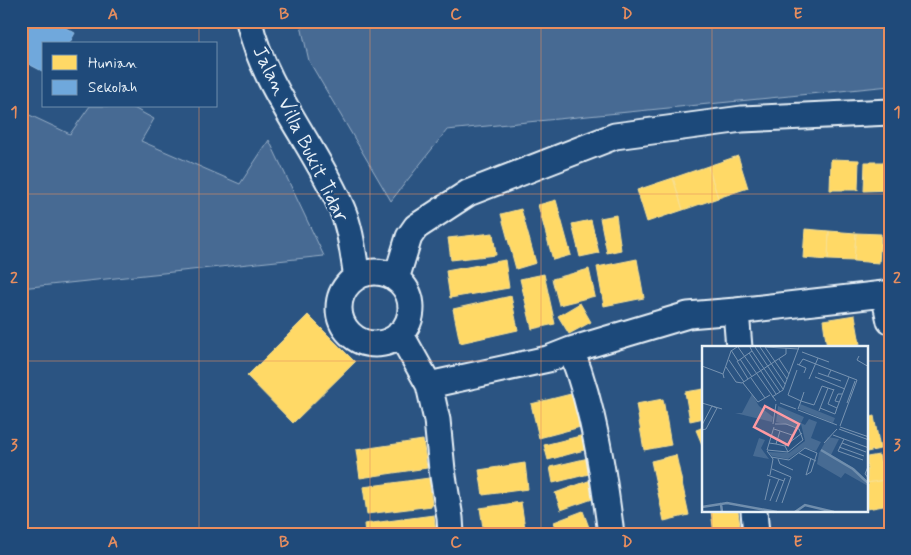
<svg xmlns="http://www.w3.org/2000/svg" width="911" height="555" font-family="Mynerve,sans-serif">
	<rect width="100%" height="100%" fill="#2b5482"/>
	<filter id="ink" filterUnits="userSpaceOnUse"><feTurbulence type="fractalNoise" baseFrequency=".02" numOctaves="2"/><feDisplacementMap in="SourceGraphic" scale="10" xChannelSelector="R" yChannelSelector="G"/><feConvolveMatrix kernelMatrix="1 2 1 2 8 2 1 2 1" color-interpolation-filters="sRGB"/></filter>
	<g filter="url(#ink)">
		<path fill="#476b93" stroke="#98aec6" d="M300,21H890V86L447,130L391,201L309,61Z
			M90,106H130L154,119L141,141L240,184L269,140L324,256L21,288V111L70,134Z"/>
		<path fill="#ffd966" stroke="#f8e092" d="M738,156L748,188L718,198L708,166Z
			M831,159L859,160L858,190H830Z
			M865,162H890V190L864,191Z
			M708,166L718,198L683,210L673,178Z
			M673,178L683,210L647,222L637,190Z
			M556,200L571,255L553,260L538,205Z
			M521,209L536,263L516,269L501,214Z
			M616,215L621,250L607,253L600,218Z
			M591,220L599,253L580,257L572,224Z
			M805,229L829,231L828,260L803,258Z
			M829,231L856,233L854,261L828,260Z
			M493,233L496,255L451,260L448,238Z
			M856,233L881,234L879,263L854,261Z
			M637,259L644,298L604,306L597,267Z
			M505,260L509,288L450,298L446,271Z
			M589,269L595,296L559,305L552,279Z
			M544,274L555,324L532,329L520,279Z
			M511,296L518,330L460,343L453,309Z
			M580,303L591,322L569,334L558,316Z
			M308,315L355,362L293,423L247,376Z
			M855,315L860,344L827,348L823,320Z
			M704,389V418L690,421L685,392Z
			M583,391L592,424L539,438L531,404Z
			M663,399L671,445L644,450L636,404Z
			M874,416L880,449L867,452V418Z
			M704,427V449L696,430Z
			M592,433L595,447L548,460L544,445Z
			M423,440L427,468L360,478L356,450Z
			M676,455L689,515L664,521L651,461Z
			M879,455L884,480L867,483V457Z
			M597,456L601,471L553,483L550,467Z
			M525,463L528,489L483,495L479,470Z
			M602,476L604,495L561,510L555,493Z
			M429,478L432,506L367,514L363,487Z
			M884,480L889,505L867,509V483Z
			M521,502L525,528L484,534L480,508Z
			M583,511L590,530L582,534H558L554,522Z
			M711,511H738L741,534H714Z
			M434,515L436,534H365L364,524Z"/>
		<path fill="#6fa8dc" stroke="#93bee4" d="M21,21H53L75,33L69,44H44V72L21,60Z"/>
		<g fill="none" stroke-linecap="round" stroke-linejoin="round">
			<defs>
				<path id="minor" d="M249,21C263,87 316,147 342,209C351,230 353,254 357,277
					M339 308a36 36 0 1 1 72 0a36 36 0 1 1-72 0Z
					M396,279L409,237L416,227L468,193L615,136L742,119L890,112
					M736,311L739,348
					M400,333L429,385L437,420L442,470L450,518L451,534
					M571,350C594,409 603,471 611,534
					M429,385L548,359L571,350L688,315L736,311L884,294L890,321
					M754,511L756,534"/>
			</defs>
			<use href="#minor" stroke="#e8f1f8" stroke-width="29"/>
			<use href="#minor" stroke="#1f4a7a" stroke-width="25"/>
		</g>
	</g>
	<path fill="none" stroke="#e88e5f" stroke-width="1" stroke-opacity="0.55" d="M199,21V44M370,21V534M541,21V534M712,21V348M199,106V534M21,194H890M21,361H704M867,361H890M712,511V534"/>
	<g text-anchor="middle" dominant-baseline="central" stroke-width="5" stroke-linejoin="round" paint-order="stroke">
		<g font-size="20" fill="#e8f1f8" stroke="#1f4a7a">
			<text transform="translate(300 134) rotate(64)">Jalan Villa Bukit Tidar</text>
		</g>
	</g>
	<g transform="translate(702 346)">
		<rect width="166" height="166" fill="#2b5482"/>
		<path d="M50,48L57,60L71,71L70,76L33,67H40ZM98,58L133,72L131,77L97,63ZM76,60L102,71L99,77L103,79L107,73L115,76L109,92L119,96L114,105L102,102L86,113L70,110L66,106L87,107L103,95L99,78L97,82L74,76ZM126,91L137,93L129,109L153,123L166,140L143,127L139,132L115,118L117,107ZM57,92L63,94L59,102L67,113L51,110Z" fill="#476b93"/>
		<path fill="none" stroke="#708ead" stroke-width="2.5" d="M119,104L151,123L167,138M0,161L19,158M20,166L19,158L25,157L75,166M93,166L103,159L132,166"/>
		<path fill="none" stroke="#7793b1" stroke-width="1" d="M36,1L74,55M53,1L81,43M58,1L83,38M63,1L85,33M63,1L97,3M29,4L36,15L50,5L48,1M50,5L78,46M100,6L116,12M47,7L74,48M157,10L155,14L167,21M38,13L50,31M77,13L87,28M27,14L42,36M35,15L46,33M95,18L104,22L102,27M97,19L101,13L129,24M0,20L21,28L22,32M24,21L34,36L40,37L84,8V2M95,24L86,49L99,55L96,63M116,27L139,35M21,28L29,5L35,1M126,30L129,24L155,34L138,80M113,31L143,43M49,32L63,52M107,33L116,12L127,16M41,37L56,56L68,49M102,46L99,55L112,59L120,40L132,44M70,51L81,44L97,1M137,56L133,55L136,48H140M0,57L20,63M78,57L94,63M145,57L153,35M118,62L133,68L135,62L126,58L132,43M135,62L147,31M96,64L135,79M117,65L126,42M71,78L74,58M0,79L10,60M138,81L167,91M72,83L90,89L88,96M137,83L167,94M0,84L4,83L15,62L10,60M131,89L167,102M142,93L136,105L161,114M67,97L74,98L78,85M122,97L135,83M140,97L164,106M74,98L83,100L86,106M83,100L100,87M137,101L162,110M65,104L86,106L101,94L97,83L84,78H73M65,104L72,81M65,105L71,113L68,129M97,107L114,115M69,111L87,114L103,102L115,107L109,126L104,129L109,112M76,113L78,118L91,124M167,118L163,128L167,133M70,123L89,131L80,157M65,129L82,135M63,154L68,133M68,155L77,133M74,156L83,132"/>
		<path fill="#ff9aa2" fill-opacity="0.15" stroke="#ff9aa2" stroke-width="2.5" d="M63,60L97,78L86,99L52,81Z"/>
		<rect width="166" height="166" fill="none" stroke="#e8f1f8" stroke-width="2.5"/>
	</g>
	<rect width="911" height="555" fill="none" stroke="#1f4a7a" stroke-width="55"/>
	<rect x="42" y="42" width="175" height="65" fill="#1f4a7a" stroke="#6f8dac"/>
	<rect x="52" y="55" width="25" height="15" fill="#ffd966" stroke="#6f8dac"/>
	<text x="88" y="68" font-size="15" fill="#e8f1f8">Hunian</text>
	<rect x="52" y="80" width="25" height="15" fill="#6fa8dc" stroke="#6f8dac"/>
	<text x="88" y="92" font-size="15" fill="#e8f1f8">Sekolah</text>
	<rect x="28" y="28" width="856" height="500" fill="none" stroke="#e88e5f" stroke-width="2"/>
	<g font-size="16" text-anchor="middle" font-weight="bold" fill="#e88e5f">
		<text x="113" y="19">A</text>
		<text x="284" y="19">B</text>
		<text x="456" y="19">C</text>
		<text x="627" y="19">D</text>
		<text x="798" y="19">E</text>
		<text x="14" y="117">1</text>
		<text x="897" y="117">1</text>
		<text x="14" y="283">2</text>
		<text x="897" y="283">2</text>
		<text x="14" y="450">3</text>
		<text x="897" y="450">3</text>
		<text x="113" y="547">A</text>
		<text x="284" y="547">B</text>
		<text x="456" y="547">C</text>
		<text x="627" y="547">D</text>
		<text x="798" y="547">E</text>
	</g>
</svg>
